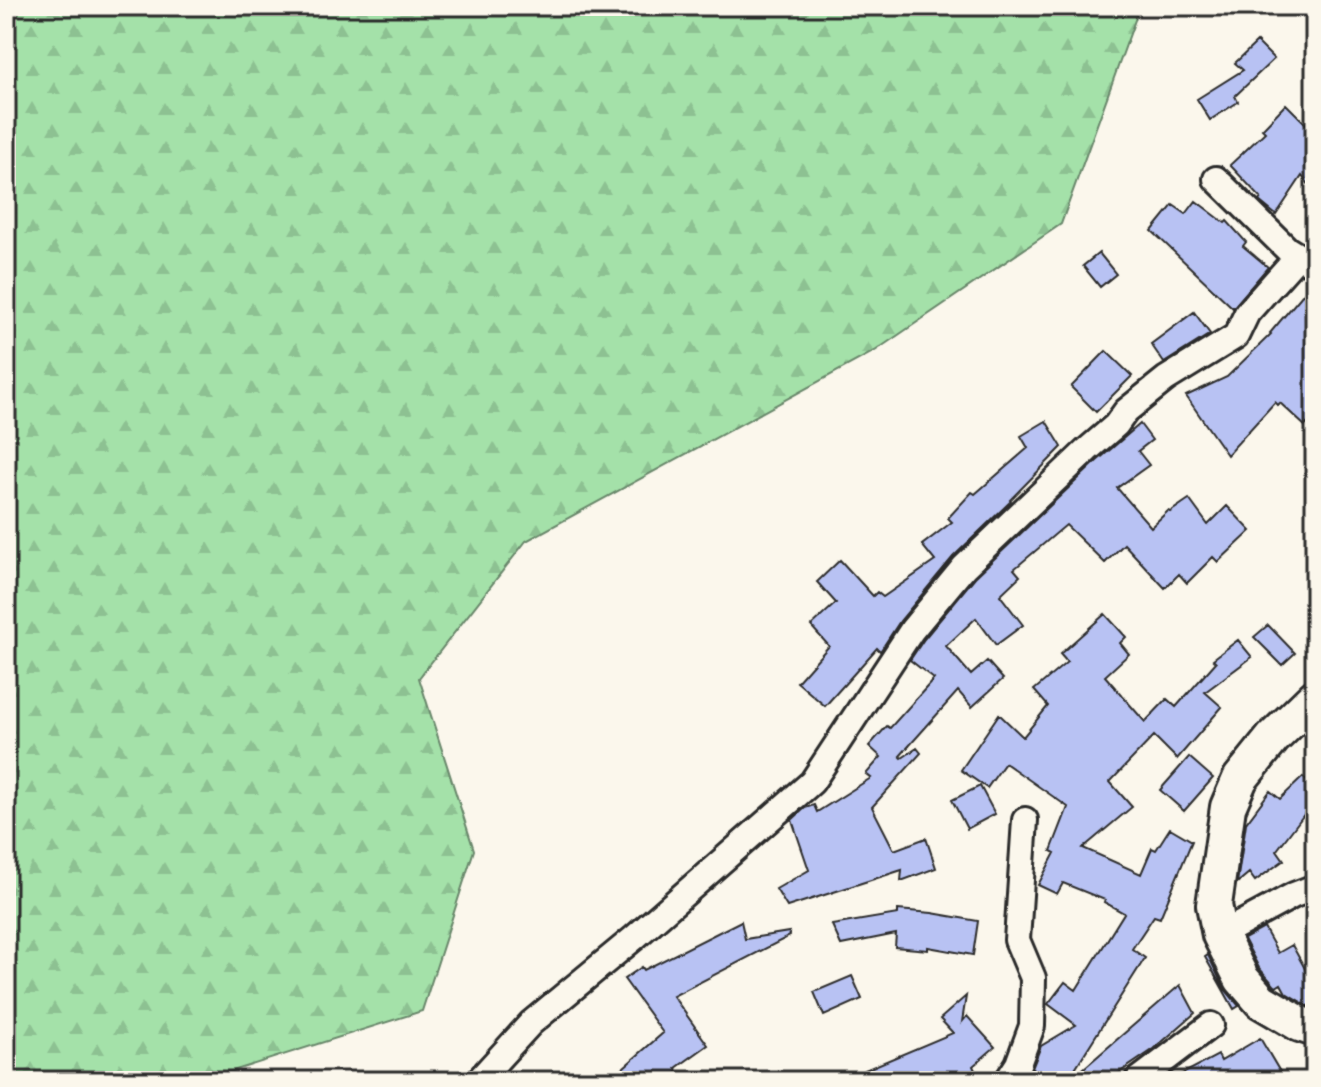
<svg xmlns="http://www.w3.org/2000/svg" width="1321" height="1087" font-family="'Patrick Hand',sans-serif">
	<defs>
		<pattern id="forest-firs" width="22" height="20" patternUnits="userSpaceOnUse" patternTransform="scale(2)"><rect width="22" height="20" fill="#a4e1a9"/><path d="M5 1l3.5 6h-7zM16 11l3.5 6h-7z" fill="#8dc192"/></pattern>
	</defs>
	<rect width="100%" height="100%" fill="#fbf7ec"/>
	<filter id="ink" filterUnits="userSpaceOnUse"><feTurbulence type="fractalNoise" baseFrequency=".0125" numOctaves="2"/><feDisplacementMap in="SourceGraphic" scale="16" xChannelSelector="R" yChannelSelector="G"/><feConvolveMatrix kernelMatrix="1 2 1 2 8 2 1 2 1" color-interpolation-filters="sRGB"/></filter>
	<g filter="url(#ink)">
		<path fill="url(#forest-firs)" stroke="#68866a" stroke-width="2" d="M6,6H1140L1061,224L875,351L526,541L419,678L474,850L422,1011L201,1081H6Z"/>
		<path fill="#b8c2f3" stroke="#2b2b2b" stroke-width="2" d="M1257,42L1274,59L1235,96L1238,102L1210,120L1197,99L1243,70L1235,63Z
			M1286,104L1315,133V192L1302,176L1276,215L1259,201L1261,198L1230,165L1265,132L1262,129Z
			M1196,201L1225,223L1227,221L1246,242L1243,246L1268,267L1233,308L1152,231L1173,205L1186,214Z
			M1099,253L1116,274L1100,287L1083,266Z
			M1314,281L1315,416L1305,426L1280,403L1278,405L1275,402L1227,455L1186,396L1227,377L1271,334L1270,333Z
			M1194,312L1210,334L1164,363L1151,344Z
			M1106,351L1132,376L1096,412L1071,387Z
			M1046,421L1062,447L1010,500L1011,501L953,557L900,621L881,650L880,651L877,648L825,706L797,682L829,646L811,626L836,603L817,582L840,560L873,596L877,592L883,597L935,561L922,545L952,522L948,518L972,492L975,494L1028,448L1021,436Z
			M1140,424L1152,440L1138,451L1149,465L1117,488L1151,527L1168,511L1170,512L1189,499L1208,525L1227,506L1251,531L1218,562L1213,557L1187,583L1179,574L1165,588L1124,544L1105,563L1066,525L1014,569L1020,576L1000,595L1023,625L996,645L976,618L946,646L971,675L987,661L1003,679L972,707L958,691L900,756L902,758L917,748L921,753L872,807L894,850L926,838L936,868L901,881L902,870L787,907L776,889L809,870L792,820L805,808L814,805L817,812L871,778L866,774L881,757L869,746L887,726L890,728L934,679L910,660L924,639L975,577L1097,461Z
			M1105,614L1126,637L1120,643L1129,654L1105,676L1145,722L1167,699L1176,707L1216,662L1213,659L1238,640L1252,657L1205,692L1222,707L1177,759L1154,736L1110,782L1132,807L1083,848L1141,874L1152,848L1156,850L1170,828L1192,841L1160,918L1154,916L1132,949L1145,958L1067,1081H1038L1031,1071L1041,1046L1076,1025L1048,1004L1065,982L1076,990L1124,913L1104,902L1105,900L1063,883L1057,894L1038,885L1055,853L1051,851L1068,807L1005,763L987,788L961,770L999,714L1023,737L1048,706L1034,690L1067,662L1060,654Z
			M1268,625L1295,653L1282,665L1254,637Z
			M1189,757L1213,778L1184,811L1160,790Z
			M1303,777L1315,790V800L1277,850L1284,860L1255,881L1249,873L1237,883L1246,823L1270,791L1280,799Z
			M980,786L995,814L967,829L952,800Z
			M898,910L932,913L978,921L973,955L928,947V950L895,947L896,934L841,945L832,925L898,914Z
			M741,921L745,939L789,932L790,936L673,996L708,1045L676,1068L678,1071L667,1081H608L663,1033L624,979L642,967L644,970Z
			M1264,928L1278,953L1292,945L1307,972L1315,967V1005L1312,1007L1308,1006L1286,993L1281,984L1276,987L1274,985L1259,968L1244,939Z
			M1208,955L1224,988L1239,1006L1234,1009L1205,957Z
			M852,976L862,999L824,1016L814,992Z
			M1180,985L1195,1013L1154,1049L1107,1081H1069Z
			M966,996L962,1022L967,1016L995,1047L973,1066L980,1081H839L953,1033L940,1019Z
			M1260,1038L1280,1072L1264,1081H1169L1218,1055L1221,1061Z"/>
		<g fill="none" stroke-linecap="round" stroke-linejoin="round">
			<defs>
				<path id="street" d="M1216,179L1287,249L1315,266
					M1220,935L1294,895L1315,887
					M478,1081L531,1023L634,938L812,782L912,630L964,567L1087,450L1116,425L1126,411L1166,379L1236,336L1247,313L1298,256
					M1007,1081L1018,1064L1032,1026L1033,978L1017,940L1025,820
					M1137,1081L1211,1025"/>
				<path id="secondary" d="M1315,697L1273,738L1240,779L1228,807L1214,905L1220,935L1242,979L1261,1001L1300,1024L1315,1029"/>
			</defs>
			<use href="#street" stroke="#2b2b2b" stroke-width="30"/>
			<use href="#secondary" stroke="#2b2b2b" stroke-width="40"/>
			<use href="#street" stroke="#fbf7ec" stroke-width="24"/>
			<use href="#secondary" stroke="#fbf7ec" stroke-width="34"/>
		</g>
	</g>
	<rect width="1321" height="1087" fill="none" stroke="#fbf7ec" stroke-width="32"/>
	<rect x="16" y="16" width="1289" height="1055" fill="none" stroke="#2b2b2b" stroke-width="3" filter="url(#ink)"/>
</svg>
